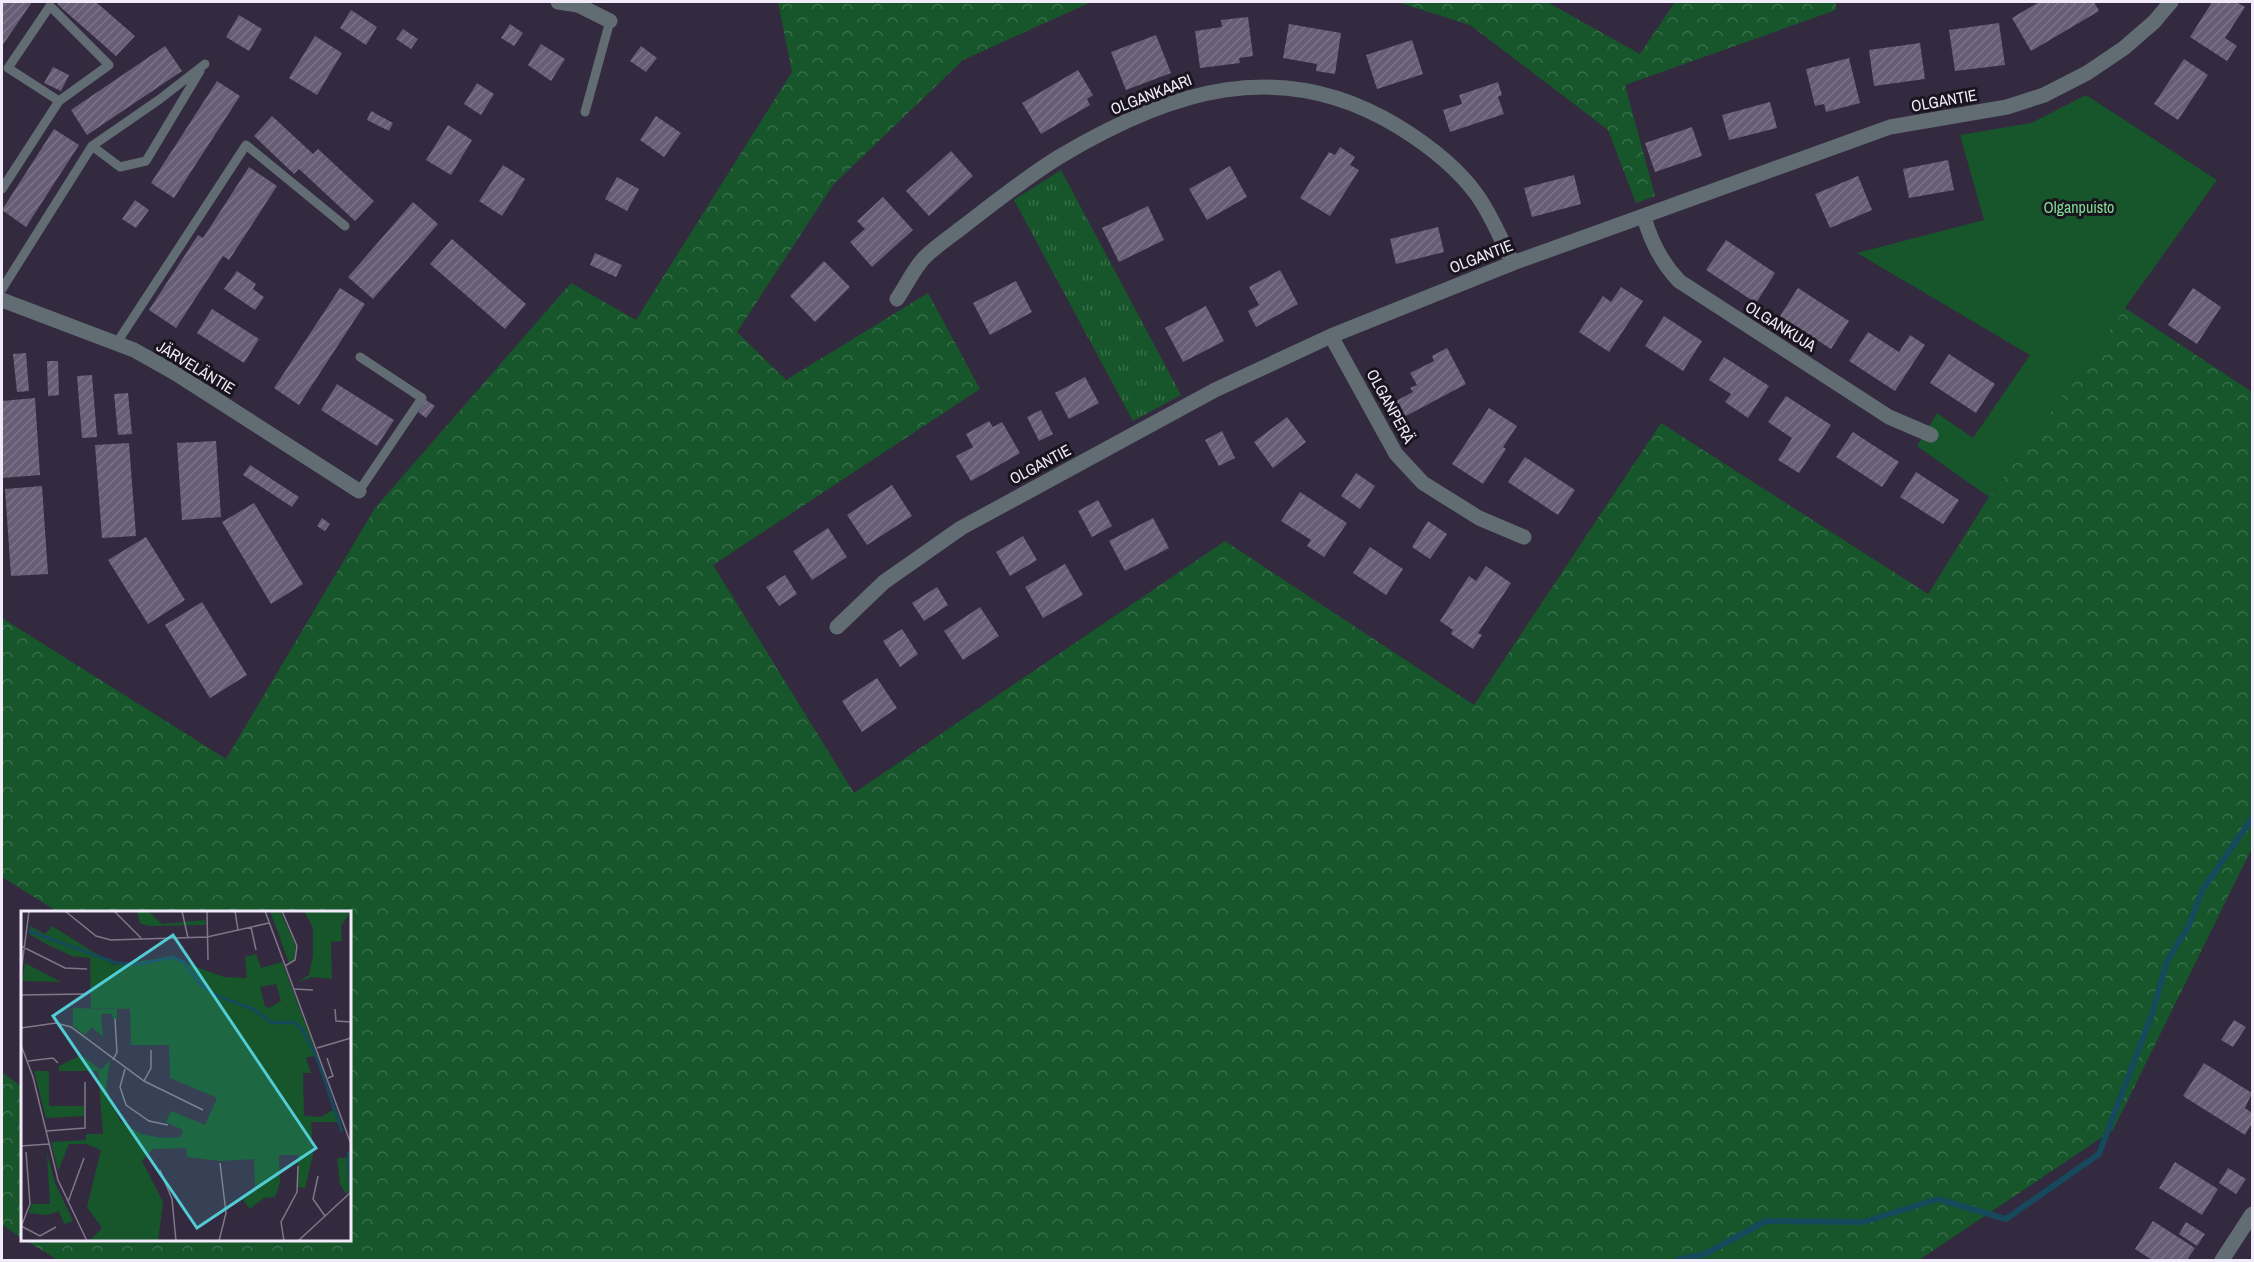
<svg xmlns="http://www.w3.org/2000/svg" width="2254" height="1262" font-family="'Archivo Narrow',sans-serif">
	<defs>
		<pattern id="grass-tufts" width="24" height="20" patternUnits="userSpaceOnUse" patternTransform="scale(1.5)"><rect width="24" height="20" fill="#16562a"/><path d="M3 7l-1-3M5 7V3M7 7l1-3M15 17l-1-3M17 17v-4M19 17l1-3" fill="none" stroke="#386e4a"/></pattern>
		<pattern id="forest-crowns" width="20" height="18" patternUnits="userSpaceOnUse" patternTransform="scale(1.5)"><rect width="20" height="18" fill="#16562a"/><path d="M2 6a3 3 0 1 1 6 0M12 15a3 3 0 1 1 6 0" fill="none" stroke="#386e4a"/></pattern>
		<pattern id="building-hatch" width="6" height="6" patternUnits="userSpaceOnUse" patternTransform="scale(1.5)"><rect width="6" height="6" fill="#675d74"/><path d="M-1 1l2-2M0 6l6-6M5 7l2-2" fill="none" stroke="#7d7489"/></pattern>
	</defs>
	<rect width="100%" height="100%" fill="#332a3f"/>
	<path fill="url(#grass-tufts)" d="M1061,170L1181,395L1133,421L1014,200Z"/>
	<path fill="url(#forest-crowns)" d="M778,2H1091L963,60L833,185L737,332L786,380L928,293L980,389L713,565L854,793L1225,541L1474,705L1661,423L1928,594L1989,497L2125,308L2252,392V848L2113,1130L1919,1260H58L25,1240H350V912H58L2,877V618L226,759L375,508L571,283L636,320L792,72Z
		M1397,2H1547L1640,54L1675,2H1836V10L1625,85L1655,196L1636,203L1608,130L1470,25Z
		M2,1072L22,1087V1238L2,1225Z"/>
	<path fill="#16562a" d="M2086,95L2217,180L1989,497L1917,446L1937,413L1973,438L2030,355L1857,253L1984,220L1960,135L2031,123Z"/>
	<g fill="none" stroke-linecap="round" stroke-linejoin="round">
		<path stroke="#15495b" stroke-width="6" d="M1677,1260L1705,1254L1766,1221L1863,1222L1938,1199L2006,1219L2099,1154L2152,1014L2167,961L2188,927L2203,889L2252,818"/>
	</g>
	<path fill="url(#building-hatch)" d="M2,2H32L2,46Z
		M60,2H96L135,36L116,56L57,4Z
		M2039,2H2094L2099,11L2031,51L2012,18Z
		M2212,2H2236L2245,7L2225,38L2237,46L2227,61L2190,37Z
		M351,10L377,27L366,45L340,28Z
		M239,15L262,29L249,51L226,37Z
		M1248,17L1253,56L1239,58L1240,63L1200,68L1195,31L1222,27L1221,20Z
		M1999,23L2005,65L1955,71L1949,30Z
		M510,24L523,33L514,46L501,38Z
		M1289,24L1341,33L1335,74L1316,71L1317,64L1283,58Z
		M403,29L418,39L411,49L396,39Z
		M1156,35L1171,73L1126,90L1111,52Z
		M315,36L342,53L317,95L289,78Z
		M1412,40L1423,74L1377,89L1366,55Z
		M1920,43L1925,79L1874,86L1869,50Z
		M541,44L565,59L551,81L528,65Z
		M165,46L182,71L87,135L71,110Z
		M641,46L657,58L646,72L630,61Z
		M1849,58L1860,103L1826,112L1824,104L1815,106L1806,69Z
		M2184,59L2208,75L2178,120L2154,104Z
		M53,67L69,75L61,91L44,83Z
		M1078,70L1093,95L1087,99L1090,105L1041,134L1022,103Z
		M217,81L240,96L174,198L151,183Z
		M1498,82L1502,95L1498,97L1504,114L1450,132L1443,110L1462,104L1459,95Z
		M477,83L494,94L481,115L464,104Z
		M1770,102L1777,128L1729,140L1722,115Z
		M371,111L393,123L389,131L367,120Z
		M272,116L313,154L318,149L374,201L355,221L299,169L294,174L254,136Z
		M656,116L681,133L664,157L640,140Z
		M448,125L472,140L451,175L426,160Z
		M1692,127L1702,156L1655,172L1645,143Z
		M54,129L79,145L26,227L2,210Z
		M1340,147L1355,157L1350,165L1359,170L1330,216L1300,198L1329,152L1335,155Z
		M951,151L973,176L929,216L906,191Z
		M1948,160L1954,190L1909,198L1903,169Z
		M503,165L525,179L502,216L479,201Z
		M1230,166L1247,197L1207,220L1189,189Z
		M249,167L277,186L229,260L223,256L176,328L149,310L198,235L203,238Z
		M1574,175L1581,204L1532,217L1524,188Z
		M1858,176L1872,210L1830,228L1815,194Z
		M617,177L639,189L627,211L605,199Z
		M883,197L913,230L872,267L850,242L865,229L857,221Z
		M135,200L149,210L136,228L122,219Z
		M413,202L438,224L373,299L348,277Z
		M1148,206L1164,240L1119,262L1102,228Z
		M1438,227L1444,252L1396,264L1390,239Z
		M452,239L526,304L505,329L430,264Z
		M1726,240L1775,273L1756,303L1706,270Z
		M595,253L622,265L616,277L590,265Z
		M824,261L850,287L815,322L790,296Z
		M1280,270L1298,304L1256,327L1248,311L1259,305L1249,287Z
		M237,271L256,284L253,289L264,297L255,310L224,289Z
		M1016,281L1032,312L990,335L973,303Z
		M1621,287L1643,301L1609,352L1579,332L1603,296L1611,302Z
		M340,288L365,304L299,405L274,388Z
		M1798,288L1849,321L1831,349L1780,316Z
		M2193,288L2221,307L2197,344L2168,325Z
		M1206,306L1224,341L1183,362L1165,328Z
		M212,309L259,339L244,363L197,333Z
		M1664,316L1702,341L1683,371L1645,346Z
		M1868,332L1899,352L1910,335L1925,345L1895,391L1849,361Z
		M1447,348L1466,384L1404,417L1396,401L1413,392L1410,388L1417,385L1410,373L1434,361L1432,356Z
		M26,353L29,391L17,392L13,354Z
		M1949,354L1995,384L1976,413L1930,383Z
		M1724,357L1769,386L1748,418L1725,402L1731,394L1709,380Z
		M47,361H58L59,395L48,396Z
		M92,375L97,437L82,438L77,376Z
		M1085,377L1099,403L1069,419L1055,393Z
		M337,384L394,420L377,446L321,410Z
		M128,393L132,434L118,435L114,394Z
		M1786,396L1831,425L1799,473L1778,460L1792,438L1768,422Z
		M35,398L40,475L2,478V401Z
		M426,400L435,406L426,418L418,412Z
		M1489,408L1517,426L1503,447L1506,449L1483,484L1452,464Z
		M1041,410L1053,434L1039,441L1027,417Z
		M1287,417L1306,442L1273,468L1254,442Z
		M989,421L993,427L1002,422L1020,453L971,481L956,456L973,447L966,434Z
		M1222,431L1235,458L1219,466L1205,440Z
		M1853,432L1899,462L1882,487L1836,457Z
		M216,441L221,517L182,520L177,443Z
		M129,443L136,536L102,538L95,445Z
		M1525,457L1575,490L1558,515L1508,482Z
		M250,465L299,497L292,507L243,475Z
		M1916,472L1959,500L1943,524L1900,497Z
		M1356,473L1375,486L1360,509L1341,496Z
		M892,485L912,516L867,545L847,515Z
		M42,486L48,574L11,576L5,489Z
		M1300,492L1347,523L1324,557L1307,546L1311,540L1281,521Z
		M1098,500L1112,526L1092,537L1078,511Z
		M254,503L303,584L271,604L222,522Z
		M322,518L330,524L325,531L317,526Z
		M1153,518L1169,548L1125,571L1109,541Z
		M1428,521L1447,534L1430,559L1412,547Z
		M828,528L847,557L812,580L793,551Z
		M1023,536L1037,560L1010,576L996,552Z
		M146,537L185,600L148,624L108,560Z
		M1370,547L1403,569L1386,595L1353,573Z
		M1065,564L1083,595L1043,618L1025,587Z
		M1486,566L1511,583L1478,633L1482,635L1473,649L1451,634L1453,630L1440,621L1469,576L1476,581Z
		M785,575L797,594L779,606L766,587Z
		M937,587L948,605L924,621L912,603Z
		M202,602L247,675L210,698L165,625Z
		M980,607L999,636L963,660L944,631Z
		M902,629L918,654L900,667L883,641Z
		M877,678L897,708L862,732L842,701Z
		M2234,1020L2246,1027L2233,1047L2221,1040Z
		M2204,1063L2252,1093L2245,1108L2252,1113V1123L2245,1135L2183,1096Z
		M2175,1162L2218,1189L2202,1215L2159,1188Z
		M2228,1168L2246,1179L2236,1194L2219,1183Z
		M2153,1221L2195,1248L2187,1260H2152L2135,1249Z
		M2186,1222L2205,1234L2197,1246L2179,1234Z"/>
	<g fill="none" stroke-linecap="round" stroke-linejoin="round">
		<path stroke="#616d73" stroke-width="9" d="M585,112L610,21
			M92,146L120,167L146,161L200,71
			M2,189L59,101L109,65L50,6L8,68L59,101
			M2,289L92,146L160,99L205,64
			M116,344L246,145L345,226
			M359,491L422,398L360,357"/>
		<path stroke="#616d73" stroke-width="15" d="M558,2L578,5L610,21
			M1644,217C1651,242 1661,262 1679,281L1889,417L1931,435
			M897,299C906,286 914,268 925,257C936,246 951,236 964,226C995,202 1025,178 1059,157C1169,91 1280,54 1399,127C1428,145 1457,167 1477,195C1492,216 1501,240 1513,263
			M2,300L134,350L175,373L359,491
			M1331,336L1396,454L1423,483L1479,518L1524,537
			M837,627L884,582L961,528L1215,390L1331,336L1513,263L1890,127L2007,107L2044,95L2087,73L2124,48L2154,22L2171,2
			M2222,1260L2252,1214"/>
	</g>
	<g text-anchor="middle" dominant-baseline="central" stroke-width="6" stroke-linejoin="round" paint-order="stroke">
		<g font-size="16" fill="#f1ebf9" stroke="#19151e">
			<text transform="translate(1151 94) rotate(-21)">OLGANKAARI</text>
			<text transform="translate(1944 100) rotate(-10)">OLGANTIE</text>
			<text transform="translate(1481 256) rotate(-21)">OLGANTIE</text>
			<text transform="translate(1781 326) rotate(32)">OLGANKUJA</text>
			<text transform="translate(196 367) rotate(31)">JÄRVELÄNTIE</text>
			<text transform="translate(1391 406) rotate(61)">OLGANPERÄ</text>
			<text transform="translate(1040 464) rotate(-28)">OLGANTIE</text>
		</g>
		<g font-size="16" fill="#81db94" stroke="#19151e">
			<text x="2079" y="207">Olganpuisto</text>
		</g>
	</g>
	<g transform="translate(21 911)">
		<rect width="330" height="330" fill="#332a3f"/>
		<path d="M116,0H127L141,13L184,9L185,14L127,15L119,12ZM249,0H259L275,35L273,48L268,52ZM283,0H330L320,15L321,30L310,31L311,68L291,66L275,72L288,64L292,45V17ZM9,15L24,23L31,15L93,54L148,46L203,66L226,67L224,46L235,43L240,57L261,51L296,144L285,147L290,162H282L283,205L300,206L315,197L320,211H290L292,243L284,277L277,276V244H258L259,272L254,286L243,287L229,298L222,289L234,279L233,248L200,250L166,246L165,237L132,238L121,250L142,291L137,330H68L81,317L66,296L80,239L65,233H48L37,260L30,231L65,229V223H82L77,160H38V155L60,144L80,159L89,149L85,177L99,210L120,223L140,227L160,226L162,219L145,211L150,200L184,214L196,187L149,167L148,134H110L109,98L70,97L69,47L51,45L29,35L8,23ZM255,73L260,90L248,97L244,95L239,76ZM4,52L40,71L1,70ZM13,160H28V195H63V205L25,207ZM26,242L34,272L52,310L43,313L38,300L26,304L8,302L10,293H29ZM316,247H330V279L325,283L319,273Z" fill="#16562a" fill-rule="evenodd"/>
		<path d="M52,97L96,98V108H92L91,103H80L82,126L71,116L64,124L52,115Z" fill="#16562a"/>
		<path fill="none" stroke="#15495b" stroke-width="3" d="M8,20L95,52L120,53L151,46L163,51L179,73L192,83L232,98L251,112L273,111L281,118L298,152L321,221M327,241L329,278"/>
		<path fill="none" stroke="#7f7789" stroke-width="1.5" d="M44,0L75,25L90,29L186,26L248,12M93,0L120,27M161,0L167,27M186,0L187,49M214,0L217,19M244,0L330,233M261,0L276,35L274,49L264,55M230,16L235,39M0,35L44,57L66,58M0,62L8,0M273,78L292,79M0,84L63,83M314,98L315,110L330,111M0,117L35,112L50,116L123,170L182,199M0,134L12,166L37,269L66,330M296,137L330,127M306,147L312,165L307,167M92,149L96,141L94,108M7,150L32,147L37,152M104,158L99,176L105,194L128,210L147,214M123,170L130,157V139M25,220L64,217V171M0,235L28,233M139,259L151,288L155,330M297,265L292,288L304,305M47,291L63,247M0,315L19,325L35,316M0,316L9,293L5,241M198,330L205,302L199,252M263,330L260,311L276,281L277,255M277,330L330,281"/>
		<path fill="#51ccd4" fill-opacity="0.15" stroke="#51ccd4" stroke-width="3" d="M152,24L295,237L176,317L32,105Z"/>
		<rect width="330" height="330" fill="none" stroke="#f1ebf9" stroke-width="3"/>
	</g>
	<rect width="2254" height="1262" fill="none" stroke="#f1ebf9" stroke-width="6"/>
</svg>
